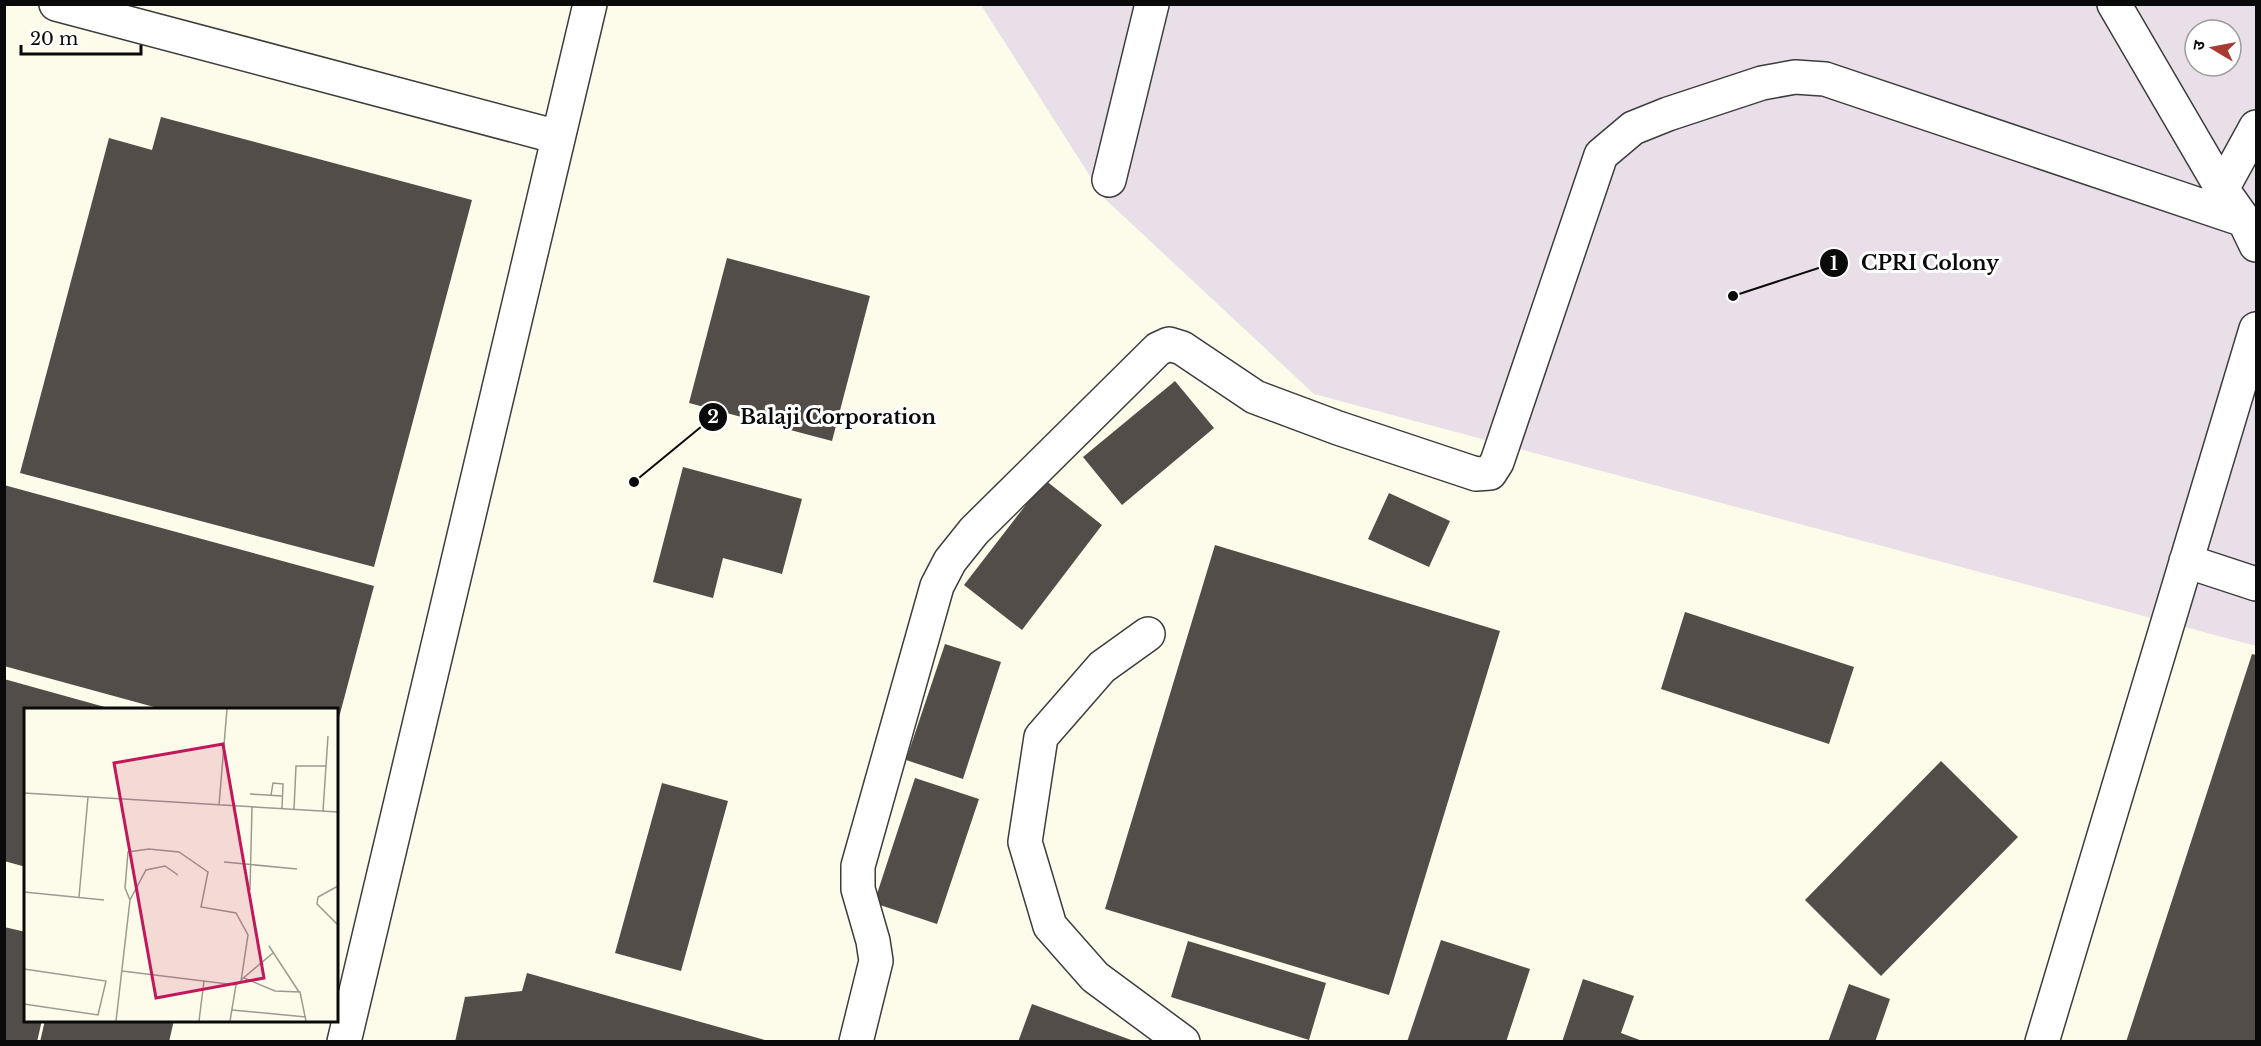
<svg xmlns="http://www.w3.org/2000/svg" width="2261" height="1046" font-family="'Libre Baskerville','Noto Sans Devanagari',serif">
	<rect width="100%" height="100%" fill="#fdfbea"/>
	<path fill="#e9dfe9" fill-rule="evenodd" d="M981,5H2256V646L1314,394L1104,198ZM2195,30H2231V66H2195Z"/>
	<path fill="#524d48" d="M161,117L472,200L374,567L20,473L109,138L152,150Z
		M727,258L870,296L832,441L689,403Z
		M1175,381L1214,428L1122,505L1083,457Z
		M683,467L802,499L782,574L723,558L713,598L653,582Z
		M1045,480L1102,525L1022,630L964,585Z
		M4,485L374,586L337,725L336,710H165L4,666Z
		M1389,493L1450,521L1429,567L1368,539Z
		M1215,545L1500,631L1389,995L1105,909Z
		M1685,612L1854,667L1829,744L1661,689Z
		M945,644L1001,662L963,779L906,760Z
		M2252,654L2256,655V1042H2126Z
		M4,679L112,709L26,710V867L4,861Z
		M1941,761L2018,837L1881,976L1805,900Z
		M915,778L979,799L937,924L874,903Z
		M662,783L728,801L681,971L615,953Z
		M4,927L26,932V1020H42L37,1042H4Z
		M1441,940L1530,969L1506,1042H1407Z
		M1188,941L1326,983L1309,1040L1171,997Z
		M527,973L768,1041V1042H455L465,997L522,991Z
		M1583,979L1634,996L1621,1033L1645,1042H1562Z
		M1849,984L1890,999L1875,1042H1828Z
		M1032,1004L1134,1041V1042H1018Z
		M45,1020H174L169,1042H40Z"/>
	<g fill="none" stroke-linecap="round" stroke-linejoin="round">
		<defs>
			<path id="minor" d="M56,4L558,137
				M2114,4L2222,189L2244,220
				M1109,180L1152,4
				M2222,189L2256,127
				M2186,561L2256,584
				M1148,634L1102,667L1041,737L1025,842L1050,926L1095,977L1183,1042
				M344,1042L590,4
				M856,1042L876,961L873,941L858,889V866L937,586L950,561L974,531L1158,349L1169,344L1182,348L1255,397L1338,428L1476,474L1490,473L1497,462L1601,155L1633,128L1668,114L1762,83L1795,77L1825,79L2244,220L2256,245
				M2042,1042L2256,329"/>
		</defs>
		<use href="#minor" stroke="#3d3d3d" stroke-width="36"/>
		<use href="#minor" stroke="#fff" stroke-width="33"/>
	</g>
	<g transform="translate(24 708)">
		<rect width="314" height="314" fill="#fdfbea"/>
		<path fill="none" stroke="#9c9b90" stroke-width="1.5" d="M0,85L314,104M226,86L258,88M247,87L249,75L259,76L258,100M195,97L203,1M270,101L272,58H302M299,103L304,28M200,154L273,161M314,178L294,189L293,196L314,217M226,182L228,99M0,184L80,192M55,189L64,89M245,238L275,284M0,261L82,273L74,307L0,296M98,263L212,277L217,273L224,227L212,205L177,199L184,164L155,144L125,141L104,144L101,180L106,192M220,270L251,283L276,284L282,313M217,272L250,244M208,302L282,309M92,313L106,192L122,162L141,158L154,167M175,313L180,273M206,313L212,277"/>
		<path fill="#c2185b" fill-opacity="0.15" stroke="#c2185b" stroke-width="3" d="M199,36L240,270L132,290L90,55Z"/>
		<rect width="314" height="314" fill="none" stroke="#0a0a0a" stroke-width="3"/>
	</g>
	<path fill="none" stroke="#0a0a0a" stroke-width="2" d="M1733 296L1834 263M634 482L713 417"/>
	<g fill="#0a0a0a" stroke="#fff" stroke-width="2">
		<circle cx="1733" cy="296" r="6"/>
		<circle cx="634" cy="482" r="6"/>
		<circle cx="1834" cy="263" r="15"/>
		<circle cx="713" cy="417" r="15"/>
	</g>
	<g font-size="18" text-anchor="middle" font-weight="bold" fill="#fff">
		<text x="1834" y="270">1</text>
		<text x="713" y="423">2</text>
	</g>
	<g font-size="20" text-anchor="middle" font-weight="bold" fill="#0a0a0a" stroke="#fff" stroke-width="6" stroke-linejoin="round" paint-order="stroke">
		<text x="1930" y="270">CPRI Colony</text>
		<text x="838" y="424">Balaji Corporation</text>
	</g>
	<rect width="2261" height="1046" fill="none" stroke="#0a0a0a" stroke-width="12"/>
	<g transform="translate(2213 48) rotate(280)"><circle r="28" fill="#ffffff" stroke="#9d9d9d" stroke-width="1.5"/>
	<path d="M0-4.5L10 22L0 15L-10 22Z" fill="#aa3932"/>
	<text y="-9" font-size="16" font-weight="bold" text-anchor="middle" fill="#0a0a0a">उ</text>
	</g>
	<path d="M21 45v9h120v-9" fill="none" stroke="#0a0a0a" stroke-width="3"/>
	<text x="30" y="45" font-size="18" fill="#0a0a0a" stroke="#ffffff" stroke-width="4.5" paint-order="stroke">20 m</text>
</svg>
